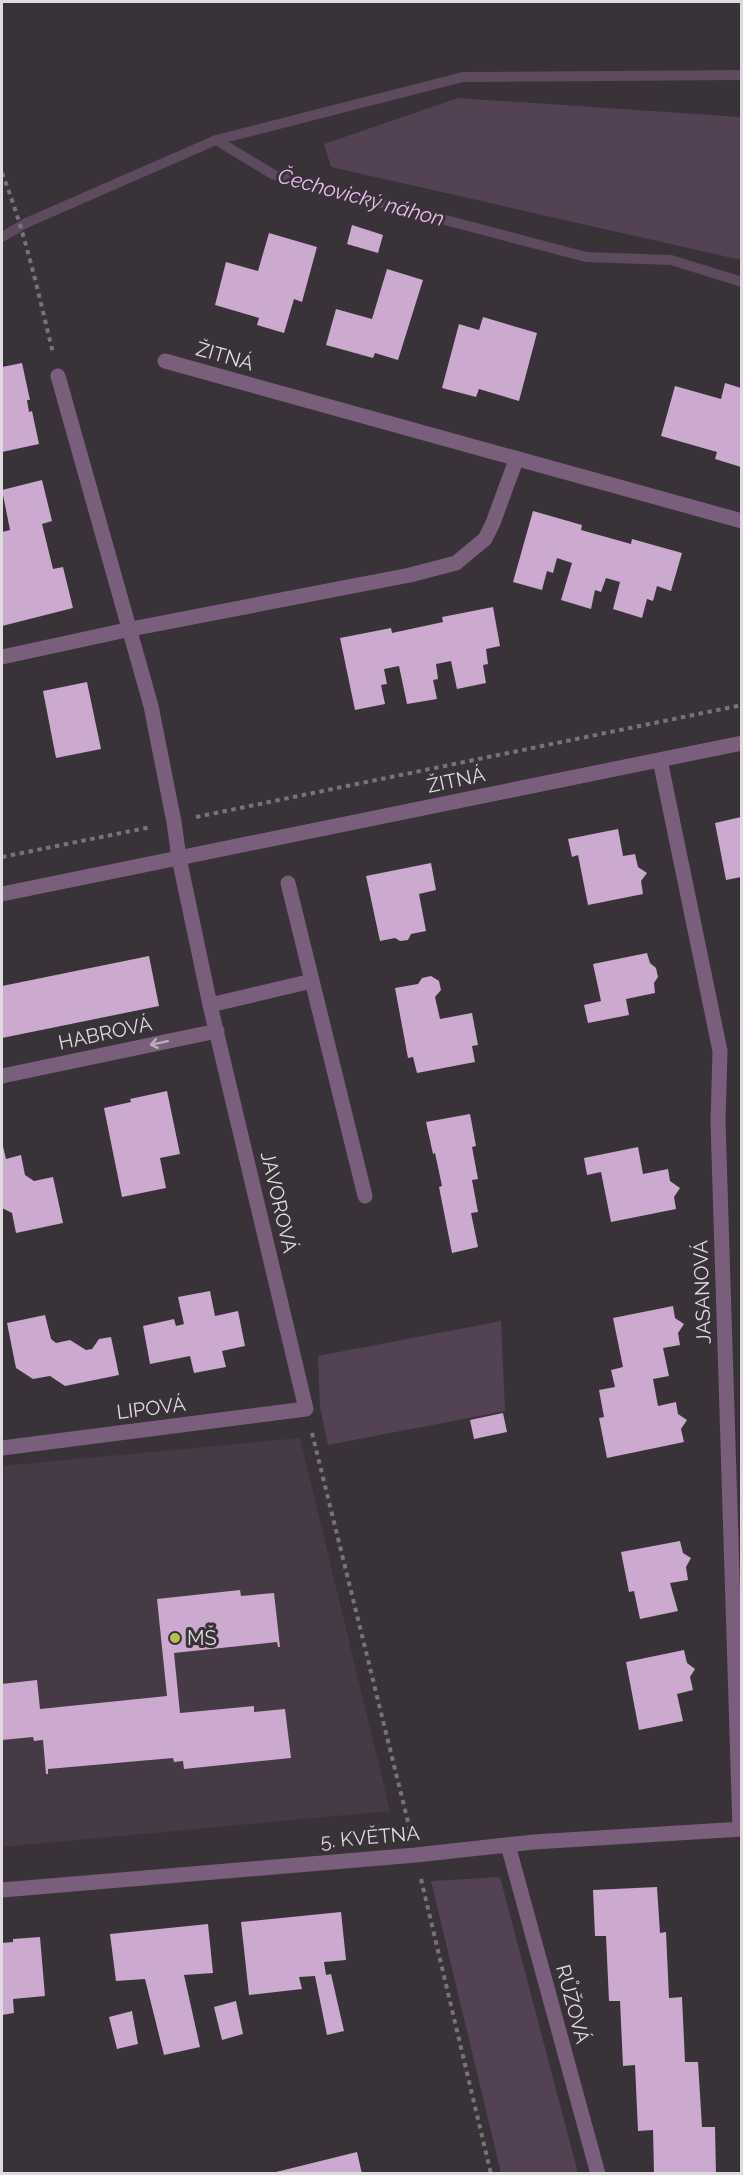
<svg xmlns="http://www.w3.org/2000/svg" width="743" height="2175" font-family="Raleway,sans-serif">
	<rect width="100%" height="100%" fill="#393239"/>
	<path fill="#453a45" d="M300,1438L390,1811L2,1847V1466Z"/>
	<path fill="#534154" d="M458,98L741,117V260L331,167L324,144Z
		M501,1321L505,1411L328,1445L320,1407L318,1356Z
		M500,1877L578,2173H501L431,1881Z"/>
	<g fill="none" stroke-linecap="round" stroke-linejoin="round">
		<path stroke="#5d4a5f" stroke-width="10" d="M216,140L463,77L742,75
			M2,237L26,223L216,140L274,175L586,257L671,260L742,282"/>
	</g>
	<path fill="#cca9ce" d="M352,225L383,235L378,253L347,244Z
		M269,233L317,247L302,302L294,299L284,333L257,325L259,318L215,305L226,262L258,271Z
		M387,269L423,280L398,360L375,353L373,358L326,345L336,309L372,319Z
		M483,317L537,333L519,401L479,389L476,397L442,388L459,324L479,330Z
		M22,363L30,400H27L29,412L32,411L39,444L2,452V367Z
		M725,383L741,388V467L715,459L717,452L661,436L675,386L721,399Z
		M42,480L52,521L42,524L53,569L63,567L73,608L2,626V532L10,530L2,490Z
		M533,511L582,525L581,530L631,544L632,539L682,553L671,591L657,586L653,601L647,599L642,618L613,609L620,582L606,578L601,592L595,590L591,609L561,600L572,563L557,558L553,573L547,571L542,590L513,582Z
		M493,607L500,646L486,649L488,664L483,665L486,683L457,689L451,661L436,664L438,679L433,680L437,699L407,704L399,666L384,669L387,684L381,685L385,704L355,710L340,638L391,628L392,633L443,622L442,617Z
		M87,682L101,749L56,758L43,691Z
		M741,817V877L726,880L715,823Z
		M618,829L623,856L635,854L638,867L647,873L641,881L643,894L588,905L578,855L572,857L568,839Z
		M431,863L436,890L419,894L426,931L411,934L408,940L400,941L395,938L380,941L366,876Z
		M647,953L650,963L656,968L658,977L654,983L655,993L626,999L629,1015L588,1023L584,1005L601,1001L593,964Z
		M149,956L159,1006L2,1038V986Z
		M431,976L439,981L441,990L435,997L440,1019L472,1013L478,1045L472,1046L475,1062L417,1073L413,1057L408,1058L395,988L418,984L422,978Z
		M167,1091L180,1154L160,1158L166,1188L122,1197L104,1108L131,1102L130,1099Z
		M470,1114L476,1146L472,1147L478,1179L472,1180L478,1212L471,1213L478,1247L452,1253L439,1187L442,1186L435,1153L433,1154L426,1122Z
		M2,1142L6,1159L21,1155L25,1175L34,1181L53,1177L63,1223L16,1233L12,1213L2,1208Z
		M638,1147L643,1174L668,1169L670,1181L680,1188L674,1197L676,1209L611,1222L601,1172L587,1175L584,1158Z
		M210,1291L215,1316L238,1311L245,1346L222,1351L226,1367L194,1373L190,1356L150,1364L143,1326L174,1319L176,1326L184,1324L178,1297Z
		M673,1306L675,1318L684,1324L678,1333L680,1345L663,1348L669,1376L653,1379L658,1406L676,1402L678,1414L687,1420L681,1429L684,1442L607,1458L599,1418L604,1417L599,1390L615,1387L611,1370L623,1367L613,1318Z
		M45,1315L51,1339L56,1343L70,1340L86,1350L92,1349L99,1339L111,1337L119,1375L65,1386L50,1376L33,1379L16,1368L7,1323Z
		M503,1413L507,1432L474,1439L470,1420Z
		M680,1541L683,1553L691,1558L686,1567L688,1580L670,1583L678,1611L640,1619L634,1591L629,1592L621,1552Z
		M240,1590L241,1596L274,1593L280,1647H278L277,1642L174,1653L180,1713L254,1706V1712L285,1709L291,1758L184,1769L183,1761L174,1762L173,1758L48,1769V1774H46L43,1740L34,1741L33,1737L2,1740V1684L37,1680L40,1709L167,1696L157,1599Z
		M684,1650L687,1663L695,1669L690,1677L693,1690L677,1694L683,1721L639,1730L626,1662Z
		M657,1887L660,1933L666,1932L669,1998L682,1997L685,2062H698L702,2127H715L716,2174H654L653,2130L638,2131L635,2065L623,2066L620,2001H609L606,1936H595L593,1890Z
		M341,1912L346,1960L324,1962L326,1975L331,1974L344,2031L327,2035L315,1976L299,1977L302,1989L249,1995L241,1922Z
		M208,1924L213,1973L184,1975L200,2047L164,2055L145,1979L116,1981L110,1934Z
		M40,1937L45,1996L13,1999L14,2013L2,2015V1943L13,1942V1939Z
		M236,2001L243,2034L222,2040L214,2007Z
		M132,2011L138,2044L117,2049L109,2017Z
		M357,2152L362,2174H273L272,2173Z"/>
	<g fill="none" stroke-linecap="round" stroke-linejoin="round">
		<path stroke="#797379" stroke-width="4" stroke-dasharray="4.5 4.5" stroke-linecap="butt" d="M2,173C25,231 38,292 53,353
			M196,817L742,705
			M2,857L151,827
			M312,1433L410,1830
			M421,1879L491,2174"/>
		<path stroke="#7a5f7c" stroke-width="15" d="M165,361L742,521
			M2,657L131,629L410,575L456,563L485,539L493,523L516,460
			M660,760L720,1051L718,1122L740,1829
			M288,883L365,1196
			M2,894L742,743
			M210,1005L312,981
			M2,1076L217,1031
			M2,1448L306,1409L210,1005L179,858L174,822L151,706L58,376
			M508,1845L598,2174
			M2,1890L416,1855L534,1842L742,1829"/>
	</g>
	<defs><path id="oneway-shaft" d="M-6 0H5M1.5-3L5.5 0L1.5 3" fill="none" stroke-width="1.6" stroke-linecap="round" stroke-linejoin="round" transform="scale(1.5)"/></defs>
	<use stroke="#bbafbc" href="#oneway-shaft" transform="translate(159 1043) rotate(168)"/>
	<circle fill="#b5c249" stroke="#393239" stroke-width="2" cx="175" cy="1638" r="6"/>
	<g text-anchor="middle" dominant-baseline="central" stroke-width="6" stroke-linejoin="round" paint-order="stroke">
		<g font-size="20" fill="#dedade" stroke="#393239">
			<text transform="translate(225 356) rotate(16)">ŽITNÁ</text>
			<text transform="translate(456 780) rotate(-12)">ŽITNÁ</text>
			<text transform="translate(105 1033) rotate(-12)">HABROVÁ</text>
			<text transform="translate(279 1202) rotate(77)">JAVOROVÁ</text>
			<text transform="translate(702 1292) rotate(-92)">JASANOVÁ</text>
			<text transform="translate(151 1408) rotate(-7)">LIPOVÁ</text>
			<text transform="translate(370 1837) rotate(-5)">5. KVĚTNA</text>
			<text transform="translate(573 2004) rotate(75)">RŮŽOVÁ</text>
		</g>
		<g font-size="20" fill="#dedade" stroke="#393239" text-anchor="start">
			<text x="187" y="1638">MŠ</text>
		</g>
		<g font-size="21" font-style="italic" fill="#efbbf2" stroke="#393239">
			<text transform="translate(361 197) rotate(15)">Čechovický náhon</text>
		</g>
	</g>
	<rect width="743" height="2175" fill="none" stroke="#dedade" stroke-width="6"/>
</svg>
